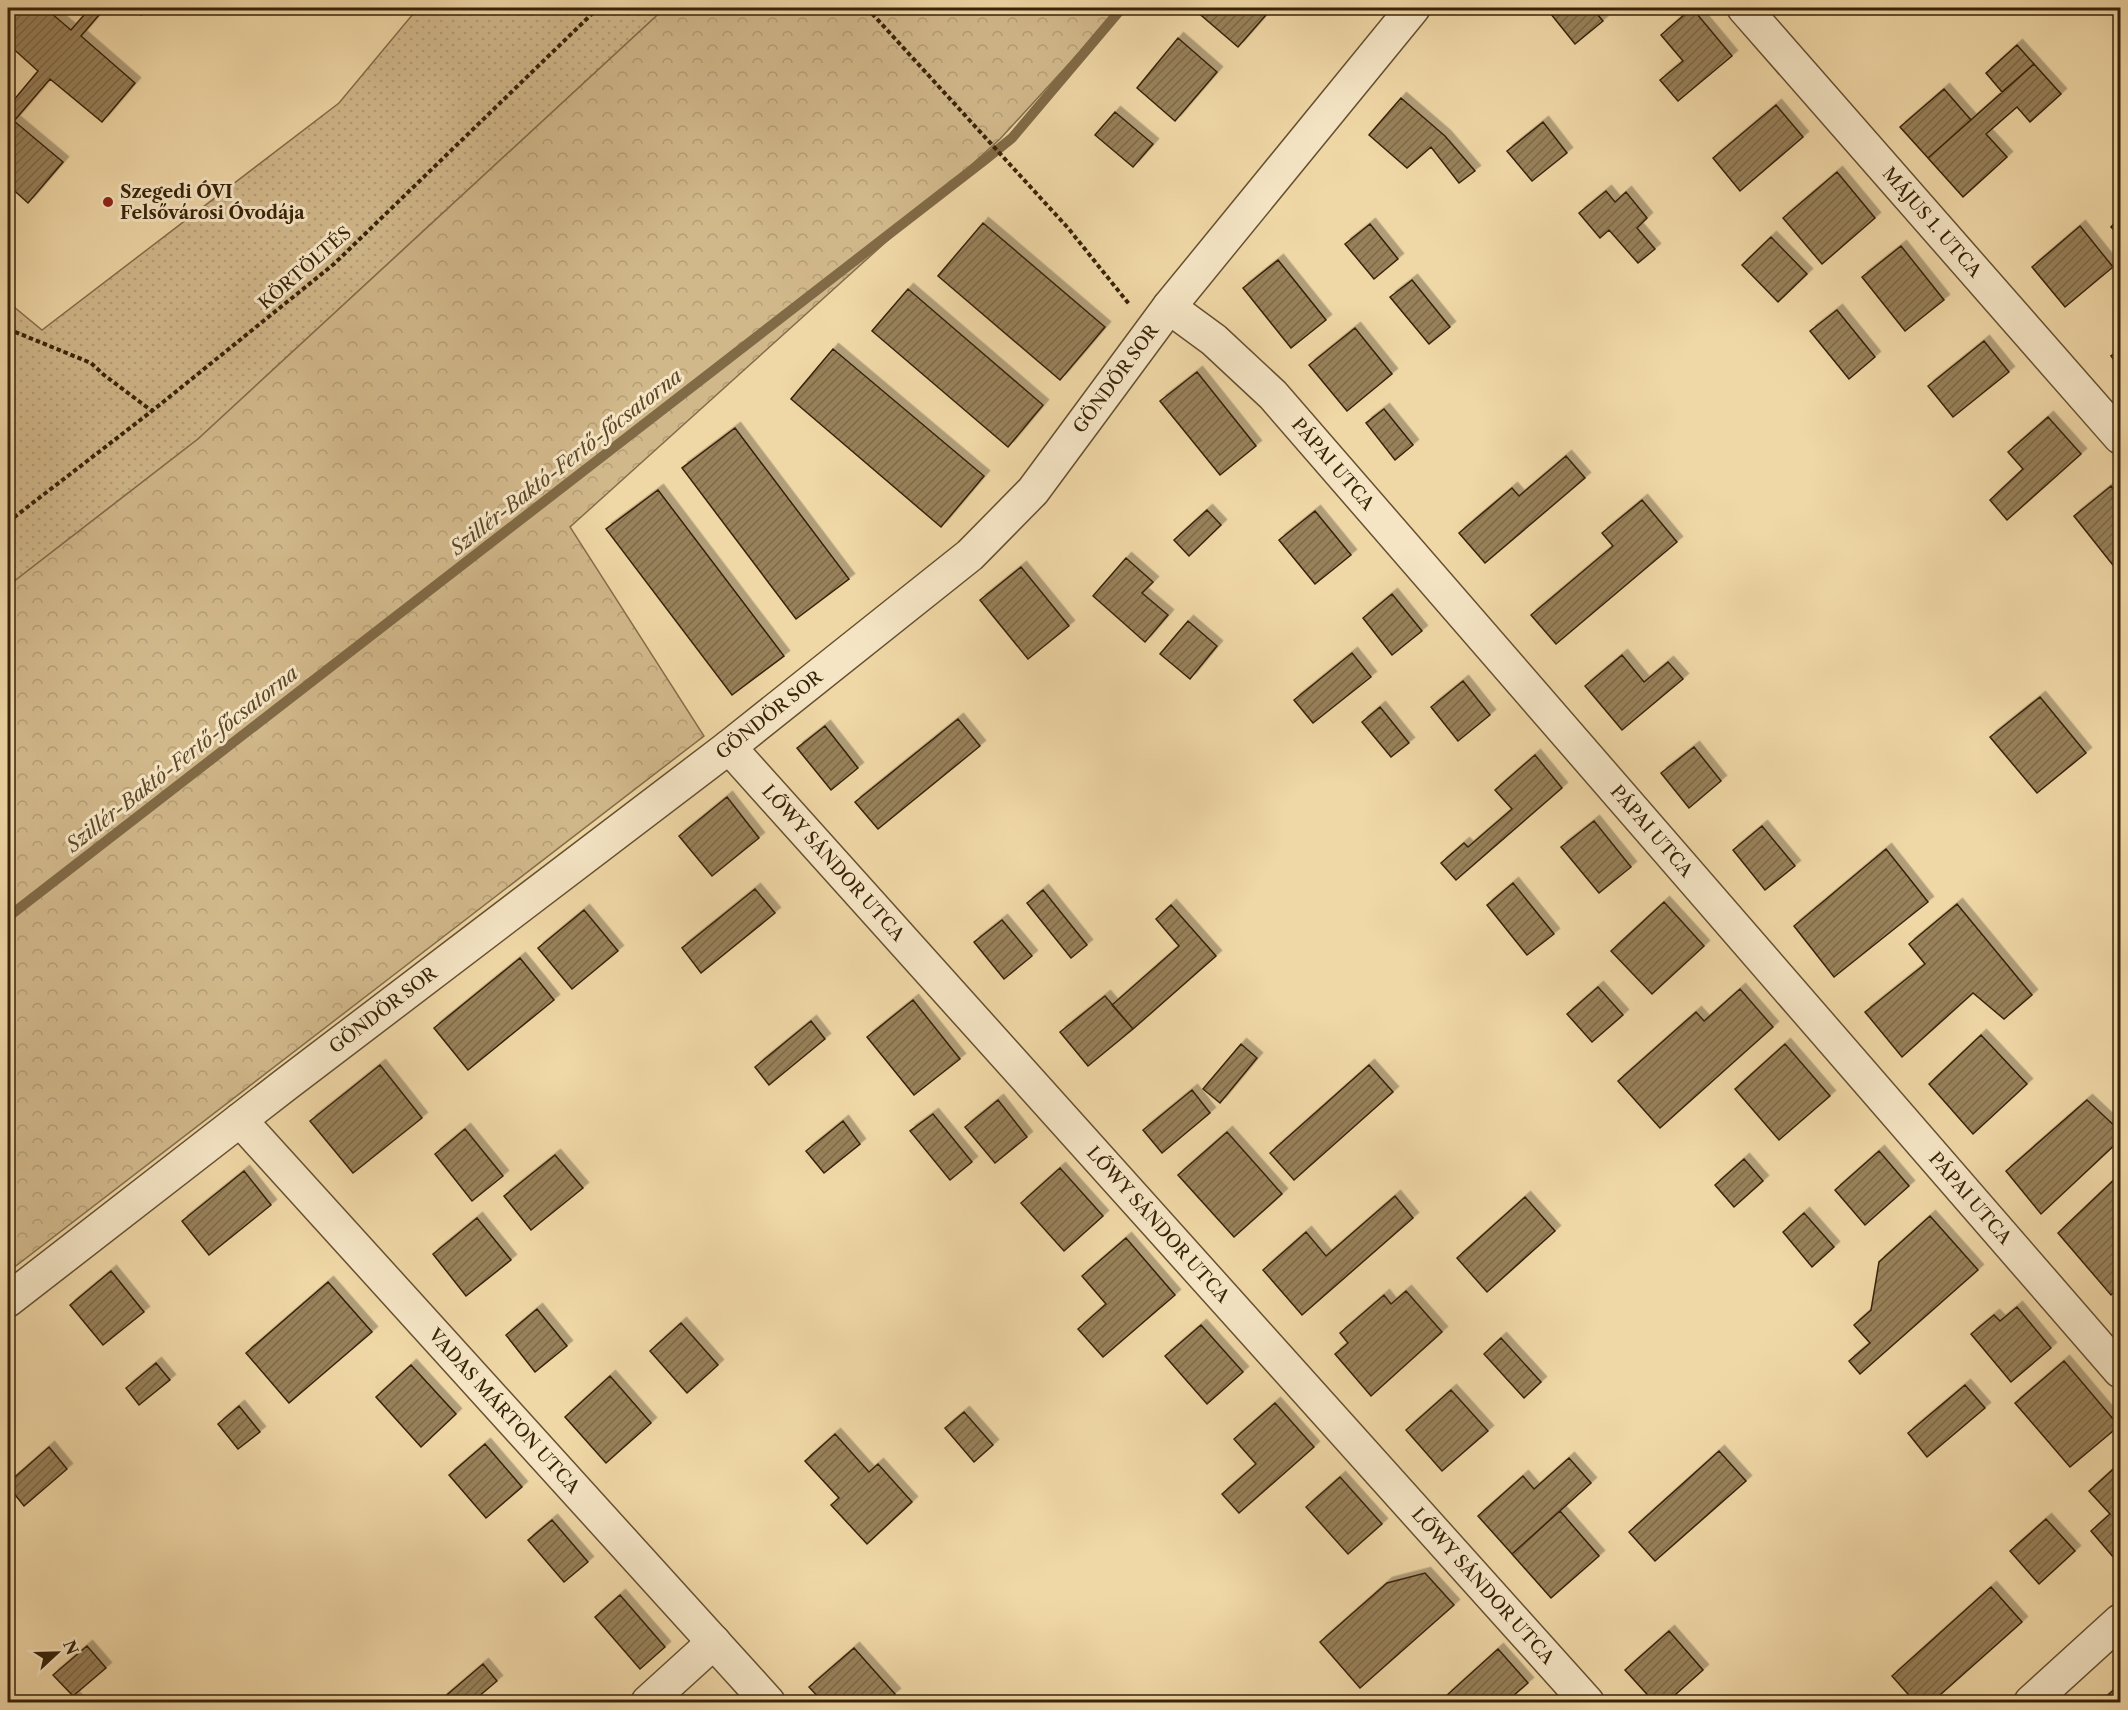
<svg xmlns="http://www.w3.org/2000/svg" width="2128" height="1710" font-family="'Libre Caslon Text',serif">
	<defs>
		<pattern id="grass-dots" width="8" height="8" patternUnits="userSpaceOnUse" patternTransform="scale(1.5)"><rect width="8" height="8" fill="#d1b88b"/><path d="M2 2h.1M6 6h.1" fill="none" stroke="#b49e76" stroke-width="1.8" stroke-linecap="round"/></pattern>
		<pattern id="forest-crowns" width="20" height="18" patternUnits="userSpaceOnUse" patternTransform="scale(1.5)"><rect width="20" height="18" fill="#d1b88b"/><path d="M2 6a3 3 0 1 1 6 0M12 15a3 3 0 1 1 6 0" fill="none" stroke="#b49e76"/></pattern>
		<pattern id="building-hatch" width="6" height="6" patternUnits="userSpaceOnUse" patternTransform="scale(1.5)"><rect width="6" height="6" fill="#98815a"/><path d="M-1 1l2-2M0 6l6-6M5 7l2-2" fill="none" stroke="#7d6948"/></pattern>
		<filter id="shadow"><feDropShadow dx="5.5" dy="-5.5" stdDeviation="0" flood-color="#0004"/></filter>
	</defs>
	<rect width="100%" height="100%" fill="#f0d7a6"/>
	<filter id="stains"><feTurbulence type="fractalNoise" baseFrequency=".00333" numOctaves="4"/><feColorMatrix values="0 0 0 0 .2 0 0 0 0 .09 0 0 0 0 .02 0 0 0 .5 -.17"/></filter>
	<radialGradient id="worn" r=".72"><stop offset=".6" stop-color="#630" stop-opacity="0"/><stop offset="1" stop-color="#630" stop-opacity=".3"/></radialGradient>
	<path fill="url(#grass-dots)" stroke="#846e4a" stroke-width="1.5" d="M418,8H665L198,439L8,586V302L42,330L339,103Z"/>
	<path fill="url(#forest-crowns)" stroke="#846e4a" stroke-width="1.5" d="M665,8H1120L1000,139L570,527L704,736L8,1272V586L198,439Z"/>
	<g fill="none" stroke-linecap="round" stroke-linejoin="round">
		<path stroke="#816a46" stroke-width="10" d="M8,917L986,159L1012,138L1122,8"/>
	</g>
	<path fill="url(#building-hatch)" stroke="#382308" stroke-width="1.5" filter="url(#shadow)" d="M8,8H45L71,30L90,8H105L81,36L135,83L102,122L50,79L14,121L63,162L28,203L8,185V107L38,71L8,44Z
		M132,8H148L141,15Z
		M1198,8H1272L1238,47L1195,10Z
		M1546,8H1592L1603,21L1575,44Z
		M1692,8L1732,56L1678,101L1660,80L1683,61L1661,35Z
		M1178,38L1217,72L1175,121L1137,88Z
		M2017,45L2034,64L2002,92L1986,73Z
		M2034,64L2061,94L2030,122L2017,107L1986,134L2007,157L1963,197L1928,158Z
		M1944,89L1971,120L1928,158L1900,127Z
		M1401,98L1445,136L1475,171L1459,183L1431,147L1407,168L1369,135Z
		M1776,105L1803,137L1740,191L1713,158Z
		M1115,112L1153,144L1133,167L1095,135Z
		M1543,122L1567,153L1532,181L1507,151Z
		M1837,172L1875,218L1822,264L1783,218Z
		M1606,191L1615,202L1626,192L1647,218L1637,228L1655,249L1638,263L1609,230L1600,238L1579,213Z
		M2120,217V236L2111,227Z
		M983,223L1105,327L1060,380L938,276Z
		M1370,224L1398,259L1374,279L1345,244Z
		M2080,226L2113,267L2065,307L2032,267Z
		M1771,237L1807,274L1778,302L1742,265Z
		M1901,246L1944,300L1905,331L1862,277Z
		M1278,260L1326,320L1291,348L1243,288Z
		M1412,280L1450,327L1429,344L1390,297Z
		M908,289L1043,405L1008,447L872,331Z
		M1837,310L1875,357L1849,379L1810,331Z
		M1355,328L1392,374L1347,411L1309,365Z
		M1984,341L2009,372L1953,417L1928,386Z
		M833,349L984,476L941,527L791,399Z
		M2120,349V368L2111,356Z
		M1197,372L1256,446L1220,475L1160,401Z
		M1384,409L1413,445L1395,460L1366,423Z
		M2048,417L2081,454L2007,520L1990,500L2023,469L2008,452Z
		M735,428L849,579L796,619L682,468Z
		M1566,456L1585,478L1485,563L1459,533L1512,488L1519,496Z
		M2111,486L2120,498V566L2116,569L2074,516Z
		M658,490L784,656L732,695L606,529Z
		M1642,500L1677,542L1556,644L1531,615L1613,546L1602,533Z
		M1207,510L1221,525L1189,556L1174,540Z
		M1315,511L1351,555L1315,584L1279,540Z
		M1126,558L1153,582L1142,593L1168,615L1145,642L1093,596Z
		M1021,567L1069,626L1028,659L980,600Z
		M1392,594L1422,631L1392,655L1363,618Z
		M1188,621L1217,646L1190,679L1160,654Z
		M1352,653L1371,677L1313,723L1294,700Z
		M1622,655L1644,682L1668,662L1683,679L1622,730L1585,686Z
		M1463,681L1490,715L1458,741L1431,707Z
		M2040,697L2086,753L2037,793L1990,737Z
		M1380,707L1409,743L1391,757L1362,722Z
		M958,719L980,746L878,829L855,802Z
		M825,726L858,768L831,790L797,748Z
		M1694,747L1721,781L1689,808L1661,773Z
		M1535,755L1562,788L1456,880L1441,863L1464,843L1468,847L1512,809L1495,790Z
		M727,797L759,838L712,876L679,836Z
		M1594,821L1631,867L1599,893L1561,847Z
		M1762,826L1795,866L1765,890L1733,850Z
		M1886,849L1928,902L1834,977L1794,926Z
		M1513,883L1554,934L1527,955L1487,905Z
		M755,889L775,913L701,973L682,948Z
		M1043,890L1087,945L1071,958L1027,903Z
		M1664,902L1704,946L1652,994L1611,951Z
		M1957,904L2032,995L2004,1019L1973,993L1902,1057L1865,1012L1925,964L1909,944Z
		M1171,905L1216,956L1133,1029L1112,1005L1179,946L1156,919Z
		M584,910L618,951L572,989L538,948Z
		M1002,920L1032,956L1004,979L974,942Z
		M520,958L554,1000L468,1070L434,1028Z
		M1598,987L1623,1015L1592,1042L1567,1014Z
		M1740,989L1773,1027L1660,1128L1618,1081L1696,1012L1704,1021Z
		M1105,996L1133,1029L1088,1066L1060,1032Z
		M913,1000L960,1059L914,1095L867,1037Z
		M811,1021L825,1039L769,1085L755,1067Z
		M1981,1035L2027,1084L1973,1134L1929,1084Z
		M1241,1044L1257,1058L1220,1103L1203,1089Z
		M1785,1044L1830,1096L1779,1140L1735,1089Z
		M380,1065L422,1118L353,1173L310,1121Z
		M1369,1065L1393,1092L1294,1180L1270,1153Z
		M1192,1090L1210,1113L1162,1153L1143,1130Z
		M998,1100L1027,1137L995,1163L965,1127Z
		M2087,1100L2120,1131V1140L2041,1214L2006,1171Z
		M933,1114L972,1162L950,1180L910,1131Z
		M843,1121L860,1144L824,1173L806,1151Z
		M465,1129L503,1176L472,1201L435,1154Z
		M1227,1132L1282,1194L1234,1237L1178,1175Z
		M1879,1151L1909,1186L1865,1225L1835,1190Z
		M555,1155L583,1188L531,1230L504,1196Z
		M1744,1159L1763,1181L1734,1207L1715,1185Z
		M1060,1168L1103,1216L1064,1251L1021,1203Z
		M244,1171L271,1205L209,1255L182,1221Z
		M2120,1174V1286L2111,1295L2058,1233Z
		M1395,1196L1413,1218L1302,1315L1263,1270L1306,1232L1326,1256Z
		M1525,1197L1555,1231L1487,1292L1457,1258Z
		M1804,1213L1834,1247L1812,1267L1783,1232Z
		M1930,1216L1978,1270L1860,1374L1849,1361L1870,1343L1854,1325L1871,1310L1879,1262Z
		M477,1218L511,1260L466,1296L433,1254Z
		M1126,1238L1175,1295L1103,1357L1078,1329L1106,1304L1082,1276Z
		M111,1271L144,1312L103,1345L70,1305Z
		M328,1282L372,1332L289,1403L246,1353Z
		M1406,1291L1442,1332L1371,1396L1335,1354L1348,1343L1340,1333L1384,1295L1391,1304Z
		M2017,1307L2051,1348L2011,1382L1971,1334L1994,1315L2000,1321Z
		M537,1309L567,1346L535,1372L506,1335Z
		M681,1323L718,1365L687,1393L650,1351Z
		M1201,1325L1243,1372L1207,1404L1165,1356Z
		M1501,1338L1541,1382L1524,1398L1484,1354Z
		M2064,1361L2119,1426L2070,1467L2015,1403Z
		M156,1363L170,1380L139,1405L126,1388Z
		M411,1365L456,1414L421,1447L376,1397Z
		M610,1376L651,1423L606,1463L565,1417Z
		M1965,1385L1985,1408L1927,1457L1908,1433Z
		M1451,1390L1488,1431L1442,1471L1406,1430Z
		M1275,1403L1314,1447L1239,1513L1222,1494L1256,1464L1234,1439Z
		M239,1406L260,1432L238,1449L218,1424Z
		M964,1412L993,1445L974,1462L945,1428Z
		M835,1434L869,1472L878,1464L912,1502L867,1544L831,1505L839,1498L805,1461Z
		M485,1444L522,1487L486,1518L449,1475Z
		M49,1447L67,1469L24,1506L8,1486V1483Z
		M1719,1451L1746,1481L1655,1561L1629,1532Z
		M1569,1458L1591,1483L1512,1554L1478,1516L1523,1476L1534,1489Z
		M2120,1463V1565L2091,1531L2110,1514L2089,1491Z
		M1340,1477L1382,1524L1348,1554L1306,1507Z
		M1560,1511L1599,1556L1551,1598L1512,1554Z
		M2046,1519L2075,1551L2039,1584L2010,1551Z
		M552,1520L588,1562L564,1582L528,1540Z
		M1425,1573L1454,1605L1360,1688L1320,1642L1387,1583Z
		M1991,1587L2022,1622L1932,1702H1915L1892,1676Z
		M620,1595L665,1647L640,1669L595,1617Z
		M1669,1631L1703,1670L1667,1702H1654L1625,1670Z
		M87,1646L106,1668L73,1696L53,1675Z
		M854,1648L895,1694L885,1702H823L809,1687Z
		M1498,1649L1528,1683L1506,1702H1451L1446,1696Z
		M483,1664L497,1681L472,1702H445L442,1699Z
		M2117,1687L2120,1691V1702H2100Z
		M73,1696L78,1702H66Z"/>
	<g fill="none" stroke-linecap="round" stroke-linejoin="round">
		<defs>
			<g id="minor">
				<path id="s1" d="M1744,8L2120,437"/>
				<path id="s2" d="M1169,307L1214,340L1273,395L2120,1371"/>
				<path id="s3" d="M729,747L1587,1702"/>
				<path id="s4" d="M240,1120L768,1702"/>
				<path id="s5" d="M8,1300L285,1085L729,747L970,555L1033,491L1169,307L1413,8"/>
				<path d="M648,1702L714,1642"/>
				<path d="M2031,1702L2120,1621"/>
			</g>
		</defs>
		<use href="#minor" stroke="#665030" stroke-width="36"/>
		<path stroke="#382308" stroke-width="4" stroke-dasharray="4.5 3" stroke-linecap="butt" d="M867,8L1068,228L1129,304
			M8,329L91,363L104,375L152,411
			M8,387C15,368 14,351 10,331
			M8,522L152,411L334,264L598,8"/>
		<use href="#minor" stroke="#f5e5c5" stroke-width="33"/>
	</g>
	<circle fill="#8f2418" stroke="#f5e5c5" stroke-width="2" cx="108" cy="202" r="6"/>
	<g text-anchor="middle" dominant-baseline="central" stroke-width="6" stroke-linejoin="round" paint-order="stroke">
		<g font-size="18" font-weight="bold" fill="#382308" stroke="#f5e5c5" text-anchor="start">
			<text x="120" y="192">Szegedi ÓVI<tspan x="120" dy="21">Felsővárosi Óvodája</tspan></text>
		</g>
		<g font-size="18" fill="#382308" stroke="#f5e5c5">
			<text stroke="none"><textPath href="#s1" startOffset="285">MÁJUS 1. UTCA</textPath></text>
			<text transform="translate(305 268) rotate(-41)">KÖRTÖLTÉS</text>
			<text stroke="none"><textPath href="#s5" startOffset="1446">GÖNDÖR SOR</textPath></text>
			<text stroke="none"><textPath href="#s2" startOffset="228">PÁPAI UTCA</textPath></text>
			<text stroke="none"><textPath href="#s5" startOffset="960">GÖNDÖR SOR</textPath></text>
			<text stroke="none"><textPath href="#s2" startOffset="714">PÁPAI UTCA</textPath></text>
			<text stroke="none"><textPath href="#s3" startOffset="156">LŐWY SÁNDOR UTCA</textPath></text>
			<text stroke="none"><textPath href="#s5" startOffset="474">GÖNDÖR SOR</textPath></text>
			<text stroke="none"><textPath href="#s2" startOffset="1200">PÁPAI UTCA</textPath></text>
			<text stroke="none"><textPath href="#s3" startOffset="642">LŐWY SÁNDOR UTCA</textPath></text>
			<text stroke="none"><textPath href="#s4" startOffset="393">VADAS MÁRTON UTCA</textPath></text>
			<text stroke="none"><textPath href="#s3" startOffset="1128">LŐWY SÁNDOR UTCA</textPath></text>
		</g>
		<g font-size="20" font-style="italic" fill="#5c4727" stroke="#f5e5c5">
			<text transform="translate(566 462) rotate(-38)">Szillér-Baktó-Fertő-főcsatorna</text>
			<text transform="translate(182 759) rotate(-38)">Szillér-Baktó-Fertő-főcsatorna</text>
		</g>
	</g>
	<rect width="2128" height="1710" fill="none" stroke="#f0d7a6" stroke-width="30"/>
	<rect x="9" y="9" width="2110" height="1692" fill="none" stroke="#382308" stroke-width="3"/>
	<rect x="15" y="15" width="2098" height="1680" fill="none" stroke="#382308" stroke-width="1.5"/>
	<g transform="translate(57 1653) rotate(68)" stroke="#f5e5c5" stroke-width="4.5" paint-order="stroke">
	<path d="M0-4.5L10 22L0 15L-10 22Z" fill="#382308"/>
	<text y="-9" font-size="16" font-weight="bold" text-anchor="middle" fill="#382308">N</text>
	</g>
	<rect width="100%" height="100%" filter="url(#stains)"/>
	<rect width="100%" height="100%" fill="url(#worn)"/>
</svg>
